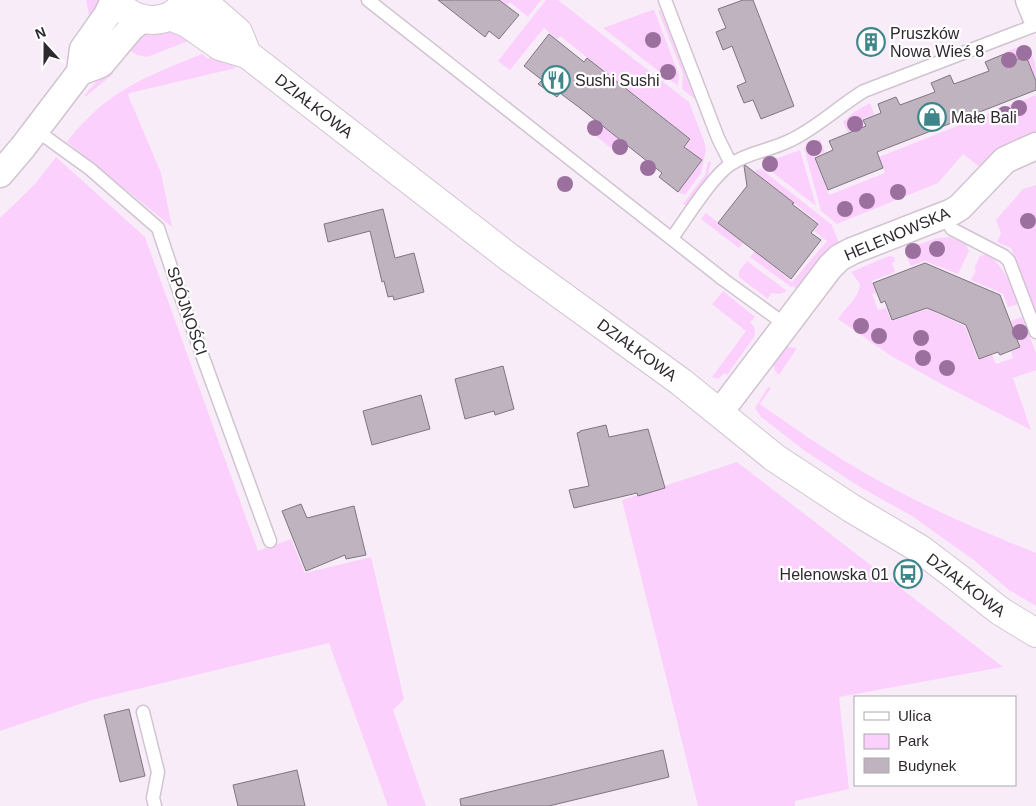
<svg xmlns="http://www.w3.org/2000/svg" width="1036" height="806" font-family="Helvetica,sans-serif">
	<rect width="100%" height="100%" fill="#f9ecf9"/>
	<path fill="#fcd0fc" d="M86,0H99V4L90,20Z
		M500,0H541L528,17L510,2L507,5Z
		M546,0H558L689,102L704,141L706,150L701,173L685,195L679,193V191L702,161L685,147L691,139L560,36L557,39L544,28L510,70L498,61Z
		M652,10H654L679,75L678,86L603,28Z
		M658,10L661,11L695,99L682,89L683,74Z
		M168,30L196,38L147,57L137,55L124,46L146,32Z
		M1016,48C1036,49 1036,64 1036,80L1026,55L1008,62L1005,52Z
		M214,52L236,68L130,93L128,95L161,173L172,227L67,142C106,91 145,77 202,54L208,59Z
		M110,65L113,74L85,97L84,96Z
		M1036,95V136L981,168L963,154L938,183L837,224L821,211L804,148L820,139L825,152L814,157L829,195L885,173L879,157Z
		M870,103L874,114L862,119L868,135L852,141L843,122L854,112Z
		M594,120L628,146L621,156L586,128Z
		M800,150L816,206L762,164Z
		M56,157L145,237L258,551L291,539L305,573L371,557L404,699L393,710L426,806H388L329,643L92,700L0,731V218L35,184Z
		M708,162H711L707,178L687,205L683,204L705,175Z
		M761,169L832,225L840,246L798,290L793,286L791,287L750,257L755,251L792,282L827,241L814,231L819,223L756,173V170Z
		M1036,185V313L1011,248L997,242L1001,233L996,220L1023,189Z
		M706,213L743,243L739,248L701,219Z
		M949,237L966,244L969,251L958,274L925,261L911,266L905,253L907,248L938,238Z
		M987,254C1005,267 1010,284 1018,304L1008,307L1003,294L971,280L976,270L974,269L980,256Z
		M889,256L894,257L895,261L892,263L895,272L872,281L876,293L872,294L878,310L886,308L891,321L928,309L965,326L978,360L992,355L996,364L1013,358L1011,351L1021,347L1011,321L1022,317L1036,353V370L1013,378L1031,430L947,387L891,356L838,319C846,306 858,300 860,284L851,272Z
		M747,261L787,291L780,294L771,293L768,299L739,277V271Z
		M723,291L755,317L750,322C755,326 756,331 754,337L727,375L724,373L718,379L712,377L746,331L712,304Z
		M788,347L797,348L779,375L775,371L773,363L782,349Z
		M768,387L771,388L760,404C800,432 840,460 883,483C932,510 984,532 1036,553V606L1009,590L975,561L912,516L860,487L805,451L761,417L755,408Z
		M737,462L1003,667L839,697L849,789L795,801V806H698L622,500Z"/>
	<path fill="#bfb3bf" stroke="#7f747f" d="M438,0H499L519,15L499,39L489,31L485,37Z
		M743,0H753L794,106L761,119L753,100L744,103L737,86L746,82L732,46L723,50L716,32L726,28L718,9Z
		M876,29L883,47L865,55L858,37Z
		M549,34L584,62L587,58L690,139L684,147L702,160L678,192L659,177L662,173L580,108L560,93L557,97L538,84L542,80L524,66Z
		M1004,54L1007,63L1026,56L1036,81V90L877,152L883,168L828,190L815,158L833,150L829,141L866,126L863,120L881,113L878,104L896,97L900,105L935,92L931,83L950,75L954,84L989,71L985,62Z
		M745,165L794,203L792,204L818,224L811,233L821,240L791,279L718,223L747,186L744,166Z
		M383,209L395,258L414,253L424,292L394,300L393,296L388,297L384,281L382,282L370,231L328,242L324,224Z
		M925,263L1000,295L1020,347L1000,355L998,352L979,359L966,325L939,313L927,308L892,320L885,301L881,303L873,283Z
		M503,366L514,409L495,415L494,411L465,419L455,379Z
		M421,395L430,429L372,445L363,411Z
		M606,425L609,437L648,429L665,488L638,496L637,493L574,508L569,490L589,486L577,433L580,432V431Z
		M301,504L307,518L354,506L366,555L346,559L345,555L306,571L282,511Z
		M129,709L145,776L120,782L104,715Z
		M663,750L669,777L549,806H461L460,799Z
		M297,770L305,806H238L233,785Z"/>
	<g fill="none" stroke-linecap="round" stroke-linejoin="round">
		<defs>
			<path id="lane" d="M368,0L724,280L786,325
				M665,0L718,138L731,164
				M36,130L90,169L158,228L182,300L270,541
				M943,216L952,229L1004,256L1009,261L1036,332
				M672,238C686,219 713,175 731,164C749,152 772,150 791,140C818,127 839,106 864,91L1036,25
				M143,712L158,772L153,798L155,806"/>
			<path id="street" d="M1029,0L1036,17
				M80,72L83,49L107,15L114,0
				M0,174L23,147L80,72L101,64L132,27L143,19
				M720,412L830,267L839,258L852,251L952,212L960,207L1005,160L1036,146"/>
			<path id="secondary" d="M114,0C134,24 168,29 187,0
				M201,0L238,32L247,54
				M170,16L187,23L220,46L247,54L510,258L681,382L775,458L851,508L920,549L957,577L1000,611L1036,633"/>
		</defs>
		<use href="#lane" stroke="#d1c4d1" stroke-width="15"/>
		<use href="#street" stroke="#d1c4d1" stroke-width="29"/>
		<use href="#secondary" stroke="#d1c4d1" stroke-width="30"/>
		<use href="#lane" stroke="#fff" stroke-width="12"/>
		<use href="#street" stroke="#fff" stroke-width="26"/>
		<use href="#secondary" stroke="#fff" stroke-width="28"/>
	</g>
	<g fill="#9c709e">
		<circle cx="653" cy="40" r="8"/>
		<circle cx="1024" cy="53" r="8"/>
		<circle cx="1009" cy="60" r="8"/>
		<circle cx="668" cy="72" r="8"/>
		<circle cx="1019" cy="108" r="8"/>
		<circle cx="1005" cy="114" r="8"/>
		<circle cx="855" cy="124" r="8"/>
		<circle cx="595" cy="128" r="8"/>
		<circle cx="620" cy="147" r="8"/>
		<circle cx="814" cy="148" r="8"/>
		<circle cx="770" cy="164" r="8"/>
		<circle cx="648" cy="168" r="8"/>
		<circle cx="565" cy="184" r="8"/>
		<circle cx="898" cy="192" r="8"/>
		<circle cx="867" cy="201" r="8"/>
		<circle cx="845" cy="209" r="8"/>
		<circle cx="1028" cy="221" r="8"/>
		<circle cx="937" cy="249" r="8"/>
		<circle cx="913" cy="251" r="8"/>
		<circle cx="861" cy="326" r="8"/>
		<circle cx="1020" cy="332" r="8"/>
		<circle cx="879" cy="336" r="8"/>
		<circle cx="921" cy="338" r="8"/>
		<circle cx="923" cy="358" r="8"/>
		<circle cx="947" cy="368" r="8"/>
	</g>
	<defs>
		<symbol id="building-ring" viewBox="-11 -11 22 22"><circle r="9.5" fill="#fff" stroke="#3e8689" stroke-width="1.5"/><path d="M-4-6H4V6H1V3H-1V6H-4ZM-2.5-4.3h1.7v1.8h-1.7ZM.8-4.3h1.7v1.8H.8ZM-2.5-1h1.7V.8h-1.7ZM.8-1h1.7V.8H.8Z" fill="#3e8689"/></symbol>
		<symbol id="restaurant-ring" viewBox="-11 -11 22 22"><circle r="9.5" fill="#fff" stroke="#3e8689" stroke-width="1.5"/><path d="M-5-6h1v4h1v-4h1v4h1v-4h1v5L-1.5 .5V6h-2V.5L-5-1ZM5-6V6H3V1.5H1.5Q1.5-4 5-6Z" fill="#3e8689"/></symbol>
		<symbol id="shop-ring" viewBox="-11 -11 22 22"><circle r="9.5" fill="#fff" stroke="#3e8689" stroke-width="1.5"/><path d="M-5-2.5h2.3a2.7 3.5 0 0 1 5.4 0H5L5.5 6h-11ZM-1.5-2.5h3a1.5 2.3 0 0 0-3 0Z" fill="#3e8689"/></symbol>
		<symbol id="bus-ring" viewBox="-11 -11 22 22"><circle r="9.5" fill="#fff" stroke="#3e8689" stroke-width="1.5"/><path d="M-5-6H5V4H4V6H2V4H-2V6H-4V4H-5ZM-3.5-4V0h7V-4ZM-3.5 1.2v1.5H-2V1.2ZM2 1.2v1.5H3.5V1.2Z" fill="#3e8689"/></symbol>
	</defs>
	<g fill-rule="evenodd">
		<use href="#building-ring" x="855" y="26" width="32" height="32"/>
		<use href="#restaurant-ring" x="540" y="64" width="32" height="32"/>
		<use href="#shop-ring" x="916" y="101" width="32" height="32"/>
		<use href="#bus-ring" x="892" y="558" width="32" height="32"/>
	</g>
	<g text-anchor="middle" dominant-baseline="central" stroke-width="4.5" stroke-linejoin="round" paint-order="stroke">
		<g font-size="16" fill="#2e292e" stroke="#fff" text-anchor="start">
			<text x="890" y="33">Pruszków<tspan x="890" dy="18">Nowa Wieś 8</tspan></text>
			<text x="575" y="80">Sushi Sushi</text>
			<text x="951" y="117">Małe Bali</text>
			<text x="889" y="574" text-anchor="end">Helenowska 01</text>
		</g>
		<g font-size="16" fill="#2e292e" stroke="#fff">
			<text transform="translate(314 106) rotate(38)">DZIAŁKOWA</text>
			<text transform="translate(897 234) rotate(-23)">HELENOWSKA</text>
			<text transform="translate(187 311) rotate(71)">SPÓJNOŚCI</text>
			<text transform="translate(637 350) rotate(36)">DZIAŁKOWA</text>
			<text transform="translate(966 585) rotate(37)">DZIAŁKOWA</text>
		</g>
	</g>
	<rect x="854" y="696" width="162" height="90" fill="#ffffff" stroke="#aba9ab"/>
	<rect x="864" y="712" width="25" height="8" fill="#ffffff" stroke="#aba9ab"/>
	<text x="898" y="721" font-size="15" fill="#2e292e">Ulica</text>
	<rect x="864" y="734" width="25" height="15" fill="#fcd0fc" stroke="#aba9ab"/>
	<text x="898" y="746" font-size="15" fill="#2e292e">Park</text>
	<rect x="864" y="758" width="25" height="15" fill="#bfb3bf" stroke="#aba9ab"/>
	<text x="898" y="771" font-size="15" fill="#2e292e">Budynek</text>
	<g transform="translate(45 45) rotate(339)" stroke="#ffffff" stroke-width="4" paint-order="stroke">
	<path d="M0-4L9 19L0 12L-9 19Z" fill="#2e292e"/>
	<text y="-8" font-size="14" font-weight="bold" text-anchor="middle" fill="#2e292e">N</text>
	</g>
</svg>
